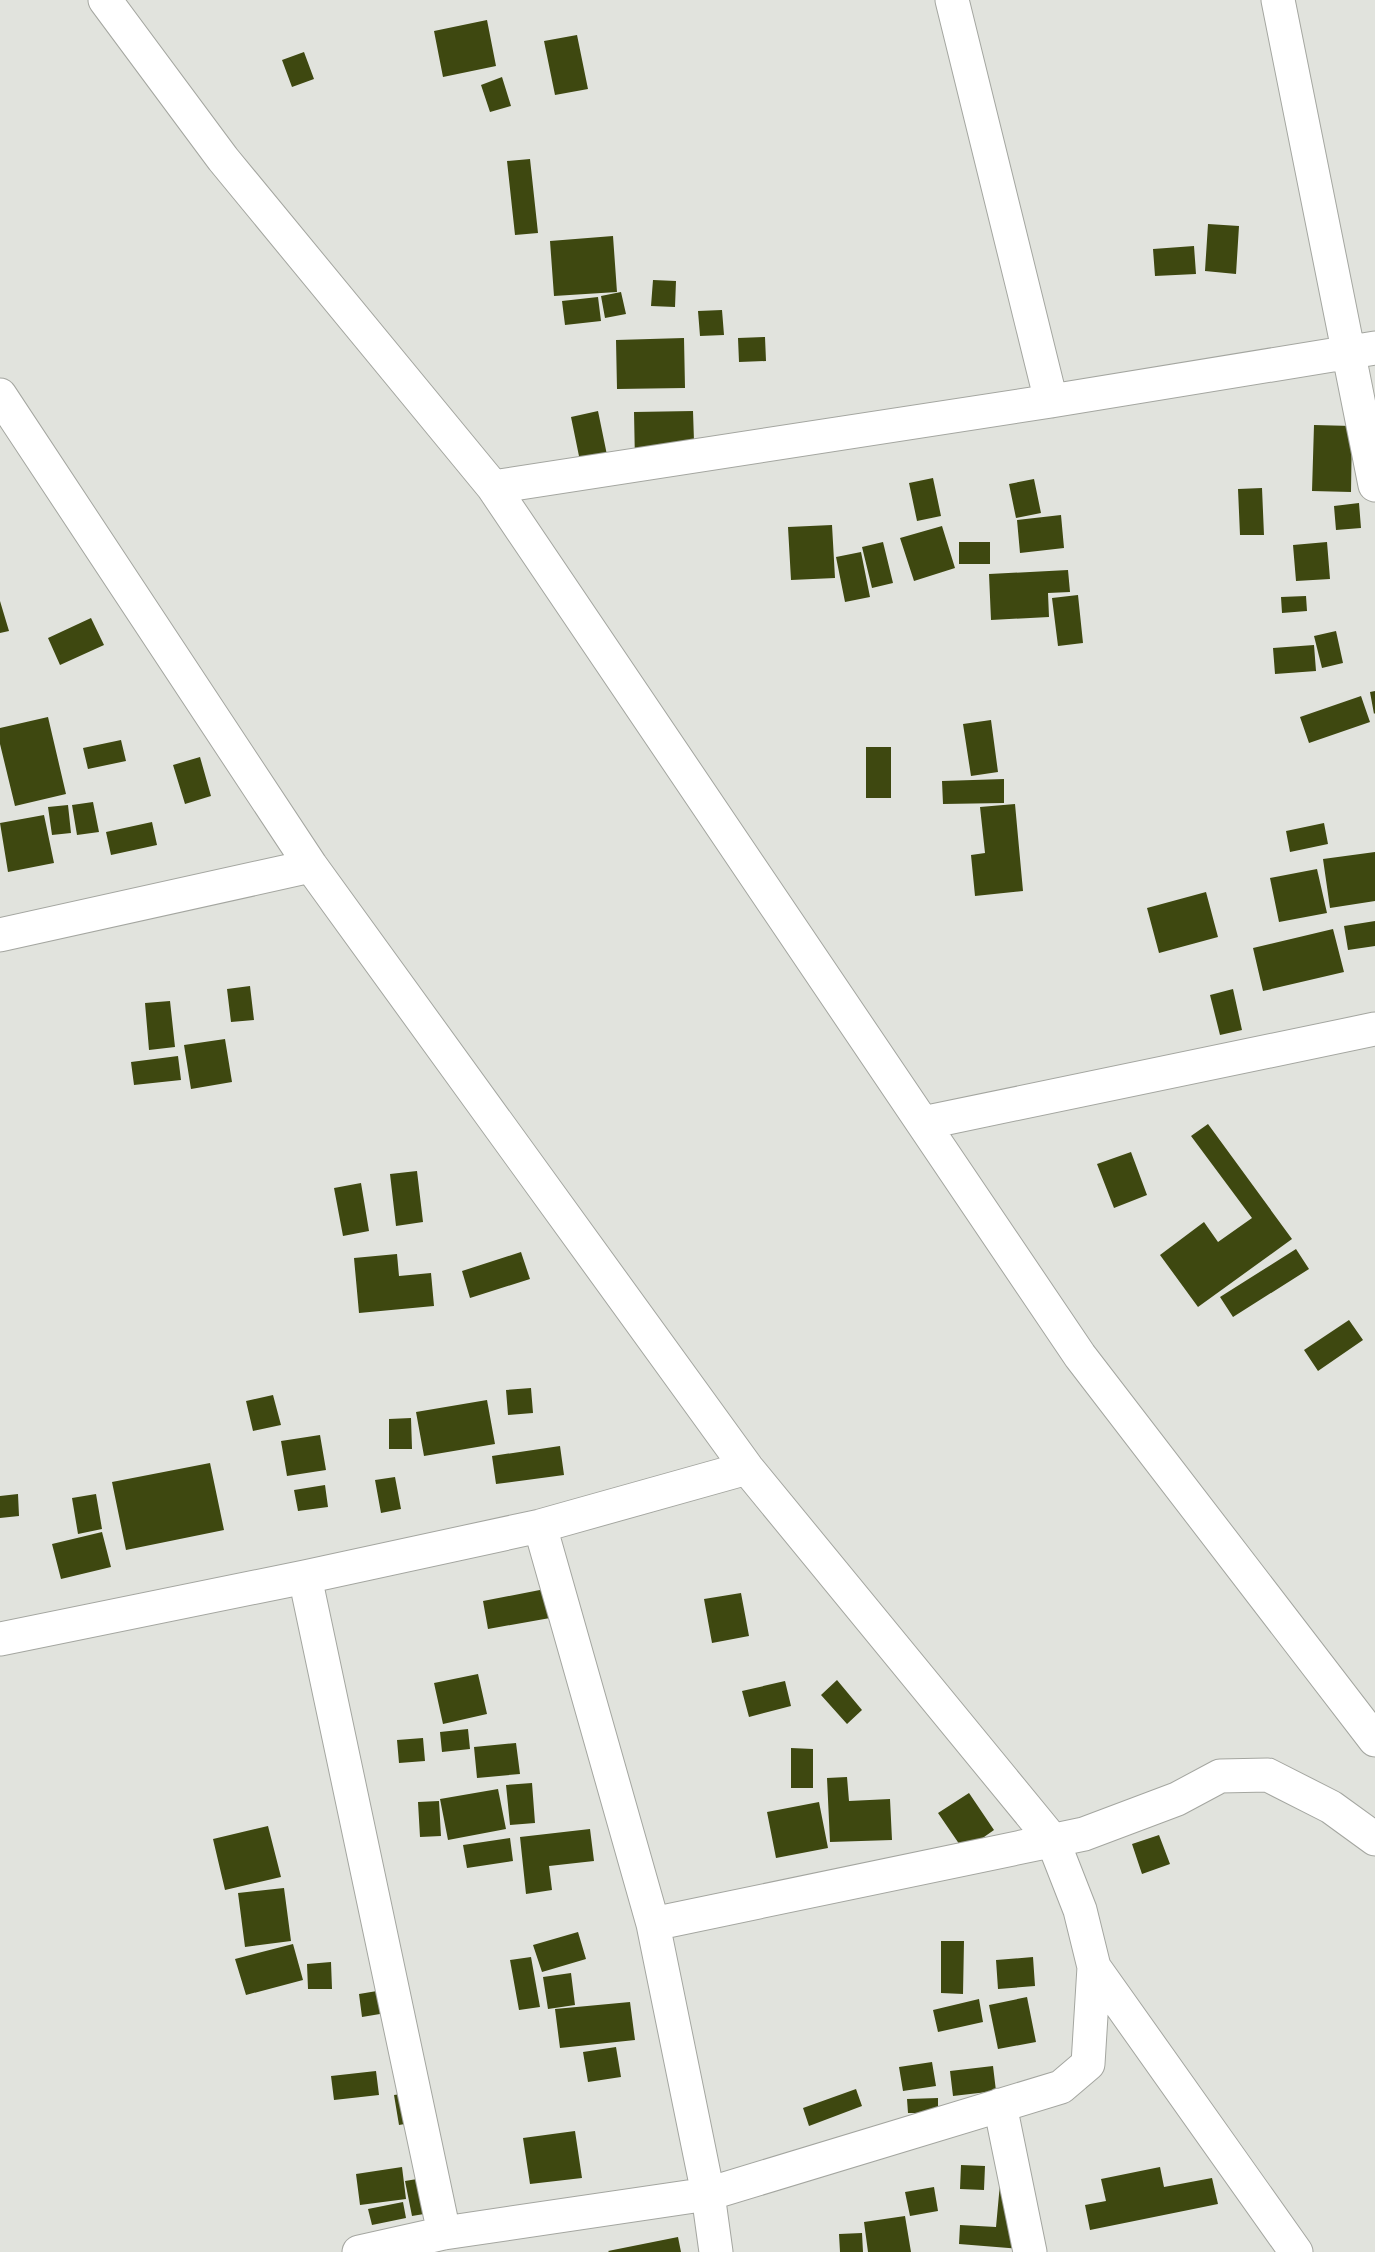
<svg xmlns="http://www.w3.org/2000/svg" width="1375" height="2252" font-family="'Sofia Sans Condensed',sans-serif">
	<rect width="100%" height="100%" fill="#e1e3dd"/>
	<path fill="#3e4810" d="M487,20L496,66L443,77L434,31Z
		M577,35L588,89L555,95L544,41Z
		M304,52L314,79L292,87L282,60Z
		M502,77L511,106L490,112L481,85Z
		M530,159L538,233L515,235L507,161Z
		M1208,224L1239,226L1236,274L1205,271Z
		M613,236L617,292L554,296L550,241Z
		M1194,246L1196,274L1155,276L1153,249Z
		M653,280L676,281L675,307L651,306Z
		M621,292L626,314L605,318L601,296Z
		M598,297L601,321L565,325L562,301Z
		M722,310L724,335L700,336L698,311Z
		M765,337L766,361L739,362L738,338Z
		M684,338L685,388L617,389L616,340Z
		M598,411L607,455L580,461L571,417Z
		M693,411L695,472L635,462L634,412Z
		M1314,425L1352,426L1351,492L1312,491Z
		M933,478L941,516L917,521L909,483Z
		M1034,479L1041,513L1016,518L1009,484Z
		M1262,488L1264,535H1240L1238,489Z
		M1359,503L1361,528L1336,530L1334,506Z
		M1061,515L1064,548L1020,553L1017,520Z
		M832,525L835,578L791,580L788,527Z
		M942,526L955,568L914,581L900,538Z
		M883,542L893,583L872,588L862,547Z
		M959,542H990V564H959Z
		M1327,542L1330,579L1296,581L1293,545Z
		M861,552L870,597L845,602L836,557Z
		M1068,570L1070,592L1048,593L1049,617L991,620L989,574Z
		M1078,595L1083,643L1058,646L1052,598Z
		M1306,596L1307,611L1282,613L1281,597Z
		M0,601L9,631L0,633Z
		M91,618L104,645L60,665L48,638Z
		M1336,631L1343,663L1322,668L1314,636Z
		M1314,645L1316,671L1275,674L1273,648Z
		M1375,691V713L1374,714L1370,692Z
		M1361,696L1370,722L1309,743L1300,717Z
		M48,717L66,794L15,806L0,744V728Z
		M991,720L998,772L971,776L963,724Z
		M121,740L126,761L88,769L83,748Z
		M866,747H891V798H866Z
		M200,757L211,796L185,804L173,765Z
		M1004,779V803L943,804L942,781Z
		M93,802L99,832L77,835L72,805Z
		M1015,804L1023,891L975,896L971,855L985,853L980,807Z
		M68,805L71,833L52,835L48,807Z
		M44,815L54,863L8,872L0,823Z
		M152,822L157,845L111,855L106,832Z
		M1324,823L1328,844L1290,852L1286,831Z
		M1375,852V901L1330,908L1323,859Z
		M1317,869L1327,913L1279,922L1270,878Z
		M1206,892L1218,937L1159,953L1147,908Z
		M1375,921V946L1348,950L1344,926Z
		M1333,929L1344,972L1263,991L1253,948Z
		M250,986L254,1020L231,1022L227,989Z
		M1233,989L1242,1030L1220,1035L1210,995Z
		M170,1001L175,1047L149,1050L145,1003Z
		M225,1039L232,1082L191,1089L184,1045Z
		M178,1056L181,1080L134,1085L131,1062Z
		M1208,1124L1292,1239L1198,1307L1160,1255L1204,1222L1218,1242L1252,1218L1191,1136Z
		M1131,1152L1147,1195L1114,1208L1097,1164Z
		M417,1171L423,1222L396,1226L390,1174Z
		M361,1183L369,1231L343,1236L334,1188Z
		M1296,1249L1309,1269L1233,1317L1220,1297Z
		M521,1252L530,1279L470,1298L462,1271Z
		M397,1254L399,1276L431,1273L434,1306L359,1313L354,1258Z
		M1349,1320L1363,1340L1318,1371L1304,1350Z
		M531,1388L533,1413L508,1415L506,1390Z
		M273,1395L281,1425L253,1431L246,1401Z
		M487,1400L495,1444L424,1456L416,1412Z
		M411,1418L412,1449H389V1419Z
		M320,1435L326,1470L287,1476L281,1441Z
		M560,1446L564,1475L496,1484L492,1456Z
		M210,1463L224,1530L126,1550L112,1482Z
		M395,1477L401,1509L381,1513L375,1480Z
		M325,1485L328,1507L298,1511L294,1490Z
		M18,1494L19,1516L0,1518V1496Z
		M96,1494L102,1529L78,1534L72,1498Z
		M102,1532L111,1567L61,1579L52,1544Z
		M545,1589L550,1618L488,1629L483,1601Z
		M741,1593L749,1636L712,1643L704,1599Z
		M478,1674L487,1714L443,1724L434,1683Z
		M837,1680L862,1710L847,1724L821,1695Z
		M785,1681L791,1706L749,1717L742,1691Z
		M468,1729L470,1749L442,1752L440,1732Z
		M423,1738L425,1761L399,1763L397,1740Z
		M516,1743L520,1774L477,1778L474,1747Z
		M791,1748L813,1749V1788H791Z
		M847,1777L849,1801L890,1799L892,1840L830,1842L827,1778Z
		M532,1783L535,1823L510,1825L506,1785Z
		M498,1789L506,1829L448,1840L440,1799Z
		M969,1793L994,1830L964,1851L938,1813Z
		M439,1801L441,1836L420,1837L418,1802Z
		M819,1802L828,1848L776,1858L767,1812Z
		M268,1826L281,1877L225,1890L213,1839Z
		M590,1829L594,1861L549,1866L552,1890L526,1894L520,1837Z
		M1159,1835L1170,1864L1142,1874L1132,1844Z
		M510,1838L513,1861L467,1868L463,1845Z
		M284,1888L291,1941L245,1947L238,1893Z
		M578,1932L586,1959L542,1972L533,1945Z
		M941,1941H964L963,1994L941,1993Z
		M293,1944L303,1980L246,1995L235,1959Z
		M531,1957L540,2007L519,2010L510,1960Z
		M1033,1957L1035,1986L998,1989L996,1960Z
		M331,1962L332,1989H308L307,1964Z
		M571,1973L575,2005L548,2009L543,1977Z
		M395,1988L398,2011L362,2017L359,1994Z
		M1027,1997L1036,2042L998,2049L989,2005Z
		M979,1999L983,2022L938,2032L933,2010Z
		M630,2002L635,2040L560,2048L555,2009Z
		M616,2047L621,2077L588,2082L583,2052Z
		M932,2062L936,2086L903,2091L899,2067Z
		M993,2066L996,2091L953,2096L950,2071Z
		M376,2071L379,2095L334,2100L331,2076Z
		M856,2089L862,2106L809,2126L803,2108Z
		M417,2092L422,2121L399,2125L394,2095Z
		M938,2098V2113H908L907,2099Z
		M575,2131L582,2178L530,2184L523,2138Z
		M1002,2162L1020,2249L959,2244L960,2225L996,2227Z
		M961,2165L985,2166L984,2190L960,2189Z
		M402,2167L406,2199L360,2205L356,2174Z
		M1160,2167L1164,2187L1212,2178L1218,2204L1090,2230L1085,2205L1106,2201L1101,2179Z
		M435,2176L442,2211L412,2216L405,2181Z
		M934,2187L938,2211L910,2216L905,2192Z
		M403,2202L406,2218L372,2225L368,2209Z
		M905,2216L911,2252H868L864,2222Z
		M862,2233L863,2252H840L839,2234Z
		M678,2237L681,2252H609L608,2251Z"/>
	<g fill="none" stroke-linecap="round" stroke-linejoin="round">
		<defs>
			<path id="minor" d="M105,0L223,159L493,487L1080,1356L1375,1740
				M952,0L1051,401
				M1278,0L1375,485
				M0,395L311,866L747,1468L1053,1841L1080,1910L1094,1967L1088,2064L1061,2087L708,2194L444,2233L359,2252
				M493,487L1051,401L1375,348
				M0,935L311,866
				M923,1123L1375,1029
				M540,1526L653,1924L708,2194L716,2252
				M305,1577L444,2233
				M0,1639L305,1577L540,1526L747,1468
				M653,1924L1084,1834L1177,1799L1220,1776L1268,1775L1331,1807L1375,1839
				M1094,1967L1296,2252
				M1000,2105L1030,2252"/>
		</defs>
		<use href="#minor" stroke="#a4a6a0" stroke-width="35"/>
		<use href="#minor" stroke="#fff" stroke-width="33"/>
	</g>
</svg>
